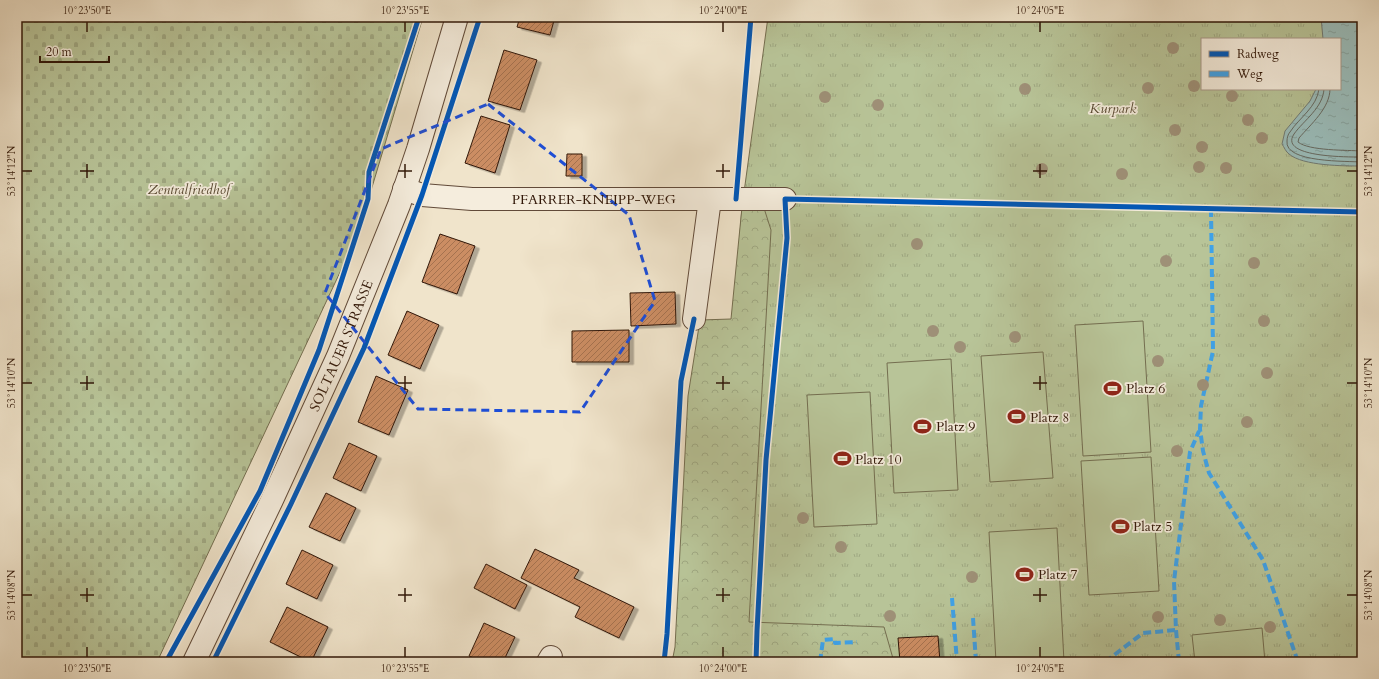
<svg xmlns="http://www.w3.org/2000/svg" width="1379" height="679" font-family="Cardo,serif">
	<defs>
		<pattern id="grass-tufts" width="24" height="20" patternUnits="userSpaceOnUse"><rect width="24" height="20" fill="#b8c498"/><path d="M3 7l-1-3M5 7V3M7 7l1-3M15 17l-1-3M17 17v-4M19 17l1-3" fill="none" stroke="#9fa882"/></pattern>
		<pattern id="forest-crowns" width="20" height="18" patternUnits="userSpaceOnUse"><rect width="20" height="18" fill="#b8c498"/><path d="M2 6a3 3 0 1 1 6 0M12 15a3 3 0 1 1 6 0" fill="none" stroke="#9fa882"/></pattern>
		<pattern id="cemetery-stones" width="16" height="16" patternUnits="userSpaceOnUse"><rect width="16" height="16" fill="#b8c498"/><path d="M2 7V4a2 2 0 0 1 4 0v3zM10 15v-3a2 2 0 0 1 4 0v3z" fill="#9fa882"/></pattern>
		<pattern id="water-ripples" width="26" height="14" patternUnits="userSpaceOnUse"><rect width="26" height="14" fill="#9bbebc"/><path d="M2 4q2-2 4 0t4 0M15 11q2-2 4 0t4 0" fill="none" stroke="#86a3a0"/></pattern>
		<pattern id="building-hatch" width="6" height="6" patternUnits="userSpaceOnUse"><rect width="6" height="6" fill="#cb8d64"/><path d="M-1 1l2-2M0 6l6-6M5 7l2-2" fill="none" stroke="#a57250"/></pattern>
		<filter id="shadow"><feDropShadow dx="4.5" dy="2.5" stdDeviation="0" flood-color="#0004"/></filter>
	</defs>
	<rect width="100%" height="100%" fill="#f0e4cb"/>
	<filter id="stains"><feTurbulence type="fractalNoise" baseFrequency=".005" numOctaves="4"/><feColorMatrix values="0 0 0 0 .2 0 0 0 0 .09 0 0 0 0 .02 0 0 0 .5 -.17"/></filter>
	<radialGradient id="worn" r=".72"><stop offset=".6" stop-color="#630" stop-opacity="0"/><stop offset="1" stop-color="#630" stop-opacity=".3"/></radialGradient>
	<path fill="url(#grass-tufts)" stroke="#746e50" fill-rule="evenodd" d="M768,17H1362V662H708L742,207ZM1202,39H1340V89H1202Z"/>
	<path fill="url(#forest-crowns)" stroke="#746e50" d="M763,205L771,230L749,622L884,627L894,662H672L675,647L688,396L700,320L731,319L742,207Z"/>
	<path fill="url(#cemetery-stones)" stroke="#746e50" d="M17,17H423L358,234L157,662H17Z"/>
	<path fill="#b8c498" stroke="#746e50" d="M1143,321L1151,452L1083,456L1075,325Z
		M1043,352L1053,478L990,482L981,356Z
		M951,359L958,490L894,493L887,363Z
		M870,392L877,524L814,527L807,395Z
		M1151,457L1159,591L1089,595L1081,461Z
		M1057,528L1064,662H996L989,532Z
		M1262,628L1265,662H1195L1192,635Z"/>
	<path fill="url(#water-ripples)" stroke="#717b74" d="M1321,17H1361L1362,20V166C1344,166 1303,166 1289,154C1286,152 1284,147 1282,144L1285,131L1310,101L1316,89H1340V39H1323Z"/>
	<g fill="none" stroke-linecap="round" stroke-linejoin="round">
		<path stroke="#666a62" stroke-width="1" d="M1319,89C1317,107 1299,118 1290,132C1288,134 1287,138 1287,141C1284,163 1348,161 1362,162
			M1324,89C1323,108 1304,120 1294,134C1278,158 1351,157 1362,157
			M1330,89C1330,108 1311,124 1299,138L1298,142C1309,151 1347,150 1362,151"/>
	</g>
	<path fill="url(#building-hatch)" stroke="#311708" filter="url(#shadow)" d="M520,17H555L550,35L517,27Z
		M504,50L537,60L520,110L488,101Z
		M481,116L510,125L495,173L465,163Z
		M567,154H582V176H566Z
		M440,234L475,246L457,294L422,282Z
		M675,292L676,324L631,326L630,293Z
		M407,311L439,325L420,369L388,355Z
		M629,330V362H572V331Z
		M376,376L408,390L389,435L358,422Z
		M349,443L377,456L361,491L333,478Z
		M326,493L356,508L340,541L309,527Z
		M535,549L579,570L574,578L634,607L619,638L575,617L580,607L521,578Z
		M302,550L333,565L317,599L286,584Z
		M486,564L527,585L515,609L474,588Z
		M287,607L328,627L311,662L270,642Z
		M484,623L515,637L503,662H483L469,656Z
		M938,636L940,662H900L898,638Z"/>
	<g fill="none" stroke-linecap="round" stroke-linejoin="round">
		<defs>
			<g id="minor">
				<path id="s1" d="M404,189L422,195L472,199H785"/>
				<path d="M694,319L710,199"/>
				<path id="s2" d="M194,662L272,500L338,356L399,205L418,149L457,17"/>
				<path d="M548,662L551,657"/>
			</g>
		</defs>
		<use href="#minor" stroke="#614a39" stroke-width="24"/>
		<use href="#minor" stroke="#f5eddd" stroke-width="22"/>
		<path stroke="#3ea2e9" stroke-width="4" stroke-dasharray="8 4" stroke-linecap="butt" d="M1211,209L1213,351L1201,406L1200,429L1203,451L1209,473L1263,560L1298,662
			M952,598L957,662
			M973,618L976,662
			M820,662L823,640L835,639V643L857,642
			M1105,662L1143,633L1176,630
			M1179,662L1176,630L1174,581L1190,452L1199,431"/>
		<defs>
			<path id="cycleway" d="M736,199L751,17
				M166,662L260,491L319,350L368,199L369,172L419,17
				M213,662L291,504L364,348L422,195L480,17
				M664,662L667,634L681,381L694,319
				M756,662L757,631L766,460L787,238L785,199L1362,212"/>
		</defs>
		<use href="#cycleway" stroke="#f5eddd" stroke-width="8"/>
		<use href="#cycleway" stroke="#0057b8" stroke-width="5"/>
	</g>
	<g fill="#9e9077">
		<circle cx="1173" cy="48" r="6"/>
		<circle cx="1194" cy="86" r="6"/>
		<circle cx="1148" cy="88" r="6"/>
		<circle cx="1025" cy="89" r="6"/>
		<circle cx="1232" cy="96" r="6"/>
		<circle cx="825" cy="97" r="6"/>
		<circle cx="878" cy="105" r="6"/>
		<circle cx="1248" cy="120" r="6"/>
		<circle cx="1175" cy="130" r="6"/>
		<circle cx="1262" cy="138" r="6"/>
		<circle cx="1202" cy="147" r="6"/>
		<circle cx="1199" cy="167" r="6"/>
		<circle cx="1226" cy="168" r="6"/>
		<circle cx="1042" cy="169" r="6"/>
		<circle cx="1122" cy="174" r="6"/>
		<circle cx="917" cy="244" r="6"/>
		<circle cx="1166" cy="261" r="6"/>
		<circle cx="1254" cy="263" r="6"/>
		<circle cx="1264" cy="321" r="6"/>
		<circle cx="933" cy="331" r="6"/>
		<circle cx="1015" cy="337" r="6"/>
		<circle cx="960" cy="347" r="6"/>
		<circle cx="1158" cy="361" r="6"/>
		<circle cx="1267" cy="373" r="6"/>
		<circle cx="1203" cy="385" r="6"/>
		<circle cx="1247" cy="422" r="6"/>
		<circle cx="1177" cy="451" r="6"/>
		<circle cx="803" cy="518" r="6"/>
		<circle cx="841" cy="547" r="6"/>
		<circle cx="972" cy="577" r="6"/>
		<circle cx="890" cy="616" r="6"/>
		<circle cx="1158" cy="617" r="6"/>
		<circle cx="1220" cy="620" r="6"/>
		<circle cx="1270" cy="627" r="6"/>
	</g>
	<path fill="none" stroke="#1d4ed8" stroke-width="3" stroke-dasharray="8 5" stroke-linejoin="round" d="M488,104L629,215L655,301L580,412L418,409L325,293L381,149Z"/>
	<path fill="none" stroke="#311708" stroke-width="1.5" d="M87,22V32M405,22V32M723,22V32M1040,22V32M87,164V178M405,164V178M723,164V178M1040,164V178M22,171H32M80,171H94M398,171H412M716,171H730M1033,171H1047M1347,171H1357M87,376V390M405,376V390M723,376V390M1040,376V390M22,383H32M80,383H94M398,383H412M716,383H730M1033,383H1047M1347,383H1357M87,588V602M405,588V602M723,588V602M1040,588V602M22,595H32M80,595H94M398,595H412M716,595H730M1033,595H1047M1347,595H1357M87,647V657M405,647V657M723,647V657M1040,647V657"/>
	<defs>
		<symbol id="stadium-bare" viewBox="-9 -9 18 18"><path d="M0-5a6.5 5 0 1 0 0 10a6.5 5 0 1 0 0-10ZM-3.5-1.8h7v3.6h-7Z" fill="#8f2418" stroke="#f5eddd" stroke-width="2.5" paint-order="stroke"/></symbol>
	</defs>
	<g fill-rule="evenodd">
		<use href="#stadium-bare" x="1100" y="376" width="25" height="25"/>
		<use href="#stadium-bare" x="1004" y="404" width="25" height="25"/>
		<use href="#stadium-bare" x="910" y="414" width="25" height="25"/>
		<use href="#stadium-bare" x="830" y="446" width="25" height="25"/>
		<use href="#stadium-bare" x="1108" y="514" width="25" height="25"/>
		<use href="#stadium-bare" x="1012" y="562" width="25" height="25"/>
	</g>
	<g text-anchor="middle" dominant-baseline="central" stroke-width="3.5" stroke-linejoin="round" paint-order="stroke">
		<g font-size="14" font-style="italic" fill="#5a4b33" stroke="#f5eddd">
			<text x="1113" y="108">Kurpark</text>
			<text x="189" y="189">Zentralfriedhof</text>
		</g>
		<g font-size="14" fill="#311708" stroke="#f5eddd">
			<text stroke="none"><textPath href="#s1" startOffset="191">PFARRER-KNEIPP-WEG</textPath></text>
			<text stroke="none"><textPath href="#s2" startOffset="349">SOLTAUER STRASSE</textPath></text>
		</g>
		<g font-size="14" fill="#311708" stroke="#f5eddd" text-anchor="start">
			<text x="1126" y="388">Platz 6</text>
			<text x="1030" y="417">Platz 8</text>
			<text x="936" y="426">Platz 9</text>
			<text x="855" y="459">Platz 10</text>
			<text x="1133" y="526">Platz 5</text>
			<text x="1038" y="574">Platz 7</text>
		</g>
	</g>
	<rect width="1379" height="679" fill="none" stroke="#f0e4cb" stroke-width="44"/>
	<rect x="1201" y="38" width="140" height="52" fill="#f5eddd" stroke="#a79788"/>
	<rect x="1209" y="51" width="20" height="6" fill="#0057b8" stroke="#a79788"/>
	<text x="1237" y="58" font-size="12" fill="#311708">Radweg</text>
	<rect x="1209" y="71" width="20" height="6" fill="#3ea2e9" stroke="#a79788"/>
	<text x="1237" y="78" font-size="12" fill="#311708">Weg</text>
	<path d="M40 56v6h69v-6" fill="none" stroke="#311708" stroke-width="2"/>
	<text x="46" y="56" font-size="12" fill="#311708" stroke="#f5eddd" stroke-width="3" paint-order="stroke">20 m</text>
	<rect x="22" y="22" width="1335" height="635" fill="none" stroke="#311708" stroke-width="1.5"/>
	<g font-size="10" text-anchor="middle" fill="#311708">
		<text x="87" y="14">10°23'50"E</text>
		<text x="405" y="14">10°23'55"E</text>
		<text x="723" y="14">10°24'00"E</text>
		<text x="1040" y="14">10°24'05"E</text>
		<text transform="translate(11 171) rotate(-90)" y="4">53°14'12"N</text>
		<text transform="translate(1368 171) rotate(-90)" y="4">53°14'12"N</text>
		<text transform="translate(11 383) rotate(-90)" y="4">53°14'10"N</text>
		<text transform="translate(1368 383) rotate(-90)" y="4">53°14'10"N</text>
		<text transform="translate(11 595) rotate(-90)" y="4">53°14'08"N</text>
		<text transform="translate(1368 595) rotate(-90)" y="4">53°14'08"N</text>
		<text x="87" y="672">10°23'50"E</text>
		<text x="405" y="672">10°23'55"E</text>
		<text x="723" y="672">10°24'00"E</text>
		<text x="1040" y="672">10°24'05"E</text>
	</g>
	<rect width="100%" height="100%" filter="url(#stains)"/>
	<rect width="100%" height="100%" fill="url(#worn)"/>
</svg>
